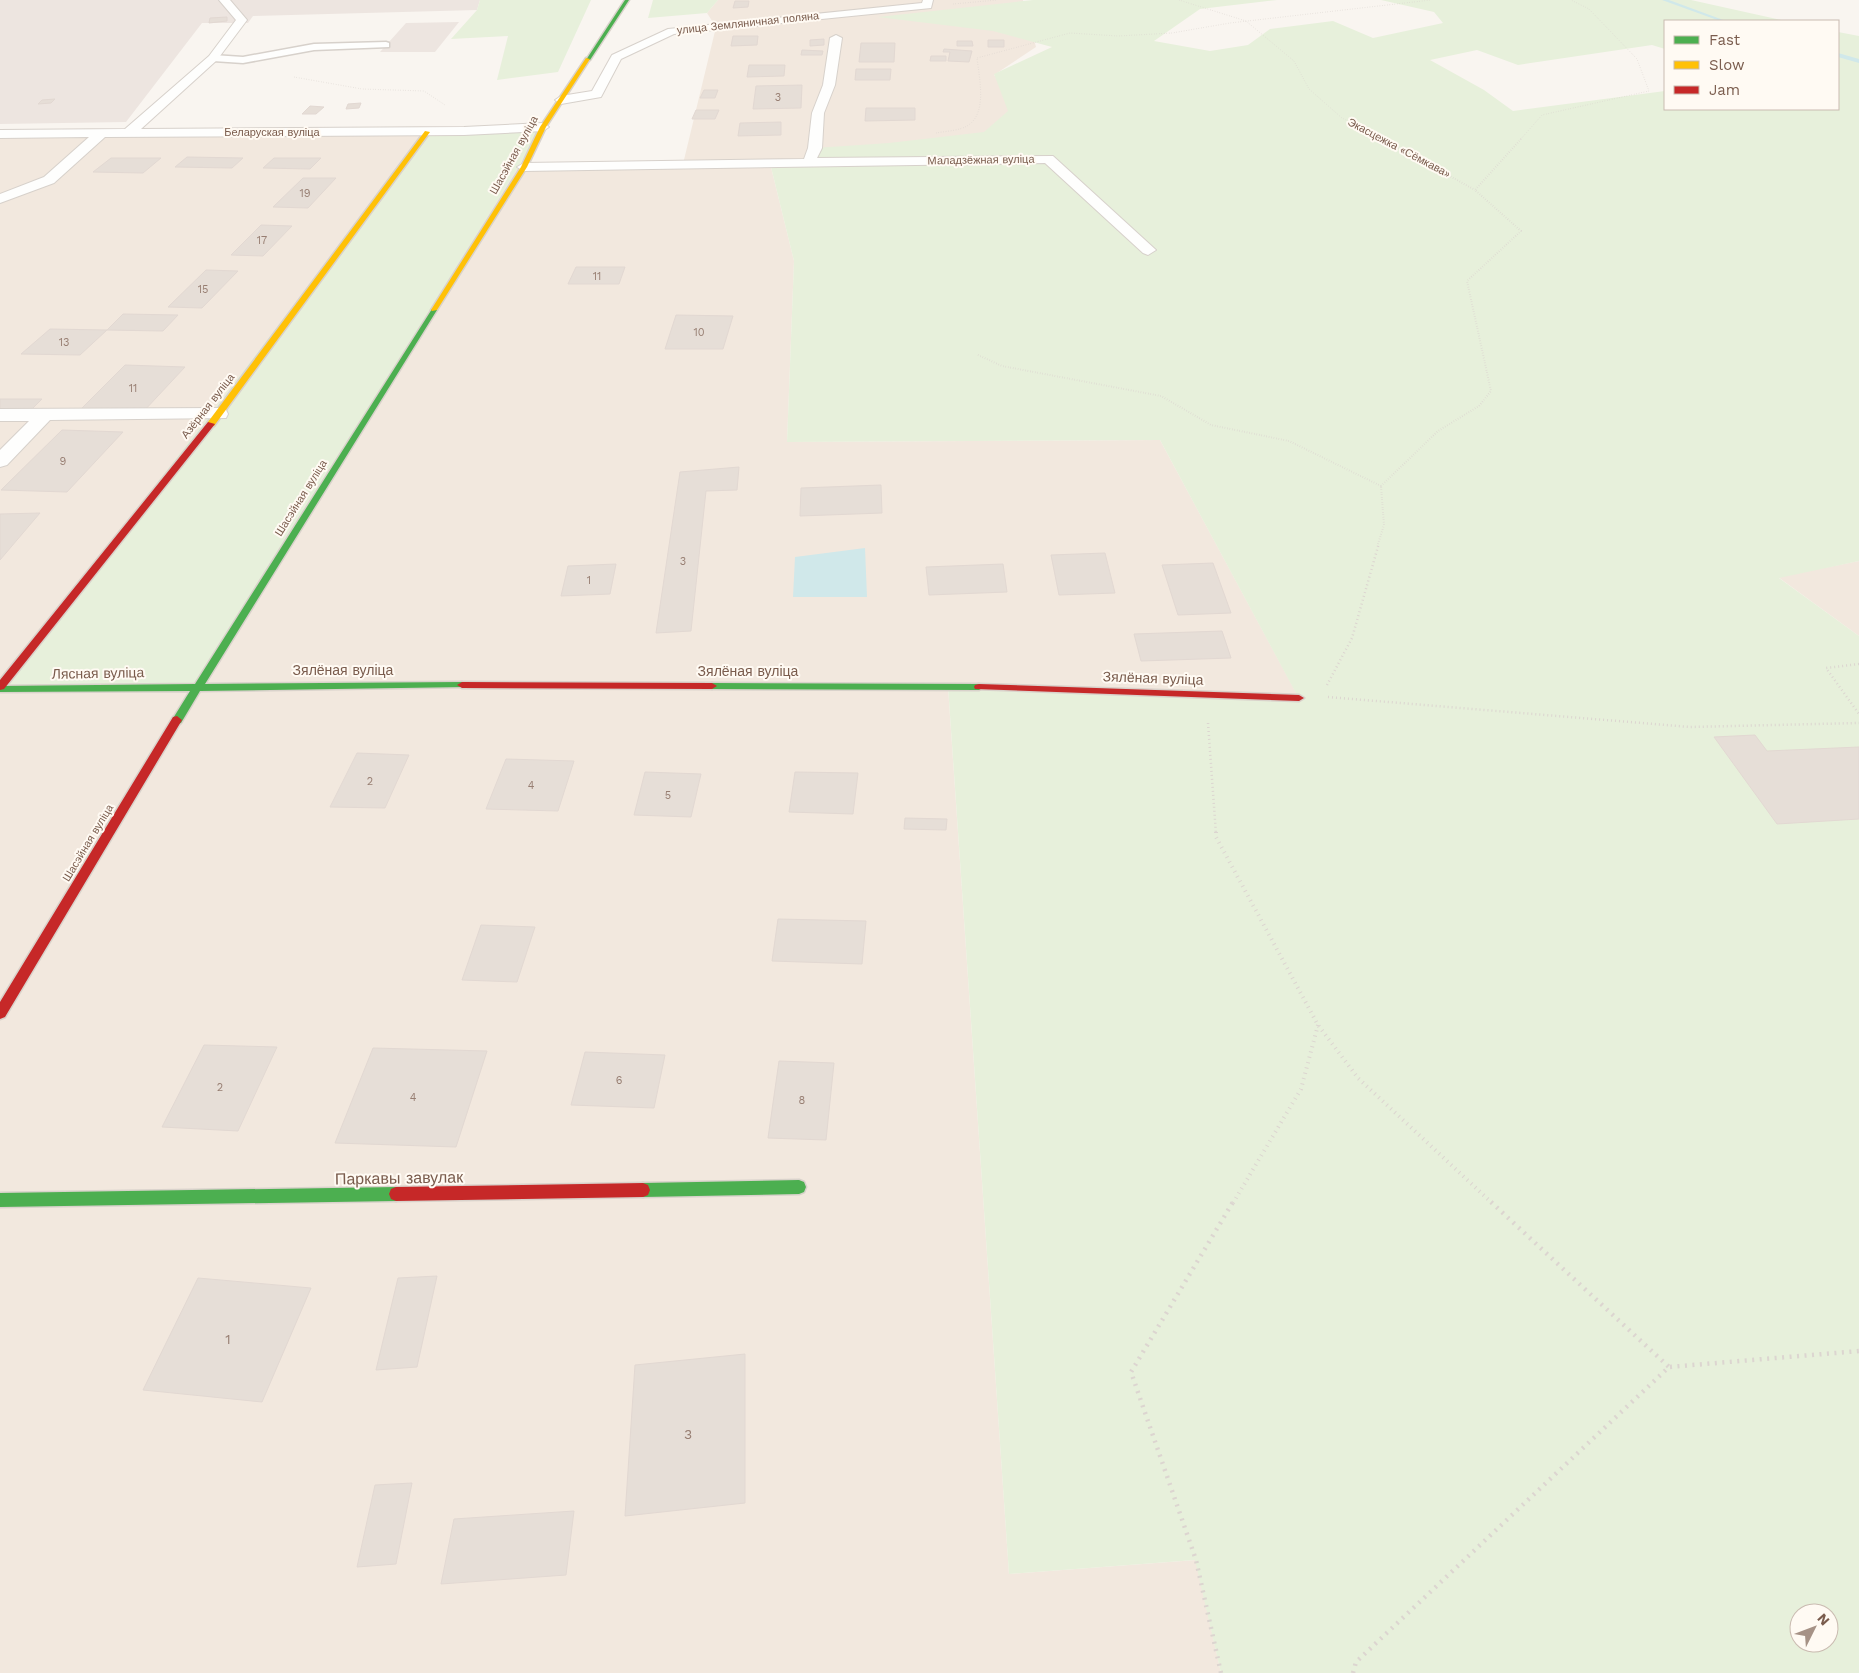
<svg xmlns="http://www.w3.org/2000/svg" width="1859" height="1673" font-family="'Work Sans',sans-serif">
	<rect width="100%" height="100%" fill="#f9f5f0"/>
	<path fill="#f2e8de" d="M718,0H1023L1036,47L994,75L1065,146L770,163L794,261L787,442L1160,440L1299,698L948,687L1009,1574L1196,1560L1221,1673H0V134L464,131L524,167L683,164L716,27L707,13Z
		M1859,561V636L1778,577Z"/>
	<path fill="#ede5e0" d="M0,0H480L477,10L253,16L248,23H202L126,122L0,124Z
		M459,22L435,52H380L406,23Z"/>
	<path fill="#e7f0db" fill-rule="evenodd" d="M480,0H591L558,72L497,80L508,36L451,39L477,10Z
		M653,0H718L707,13L648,18Z
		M1033,0H1277L1200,9L1154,41L1210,51L1248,45L1270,29L1333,21L1373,38L1443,23L1434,12L1381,0H1691L1786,21H1665V49L1652,45L1518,65L1477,50L1430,60L1484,90L1513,111L1665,91V109H1838V32L1859,36V561L1779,578L1859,636V1673H1221L1195,1560L1009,1574L948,686L1298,697L1160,440L787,442L794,261L770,163L809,162L815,148L889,143L984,132L1008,111L994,74L1052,47L993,31L878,17ZM1799,1613H1829V1643H1799Z
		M543,127L197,687H0L427,132Z"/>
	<path fill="#d0e8ea" d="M865,548L867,597H793L795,557Z"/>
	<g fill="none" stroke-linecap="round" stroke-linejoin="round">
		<path fill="#d0e8ea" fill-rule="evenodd" d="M1662,0H1669L1726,21H1720Z
			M1838,53L1859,59V63L1838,57Z"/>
	</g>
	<path fill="#e6ded7" stroke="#e2d8d2" d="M735,1H749L748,7L733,8Z
		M227,17V21L209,23L210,18Z
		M733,36H758L757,45L731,46Z
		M824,39V45L810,46V40Z
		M988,40H1004V47H988Z
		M957,41H972L973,46H957Z
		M861,43H895L894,62H859Z
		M944,49L972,51L969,62L948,61L950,52H943Z
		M802,50L823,51L822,55H801Z
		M931,56H946V61H930Z
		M749,65H785L784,76L747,77Z
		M856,69H891L890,80H855Z
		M802,85L801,108L753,109L756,86Z
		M704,90H718L715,98H700Z
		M55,99L51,103L38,104L42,100Z
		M361,103L359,108L346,109L348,104Z
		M310,106L324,107L316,114H302Z
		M866,108H915V120L865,121Z
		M696,110H719L715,119H692Z
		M781,122V135L738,136L740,123Z
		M187,157L243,158L232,168L175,167Z
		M111,158H161L143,173L93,172Z
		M274,158H321L310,169L263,168Z
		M303,178H336L308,208L273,207Z
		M261,225L292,226L263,256L231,255Z
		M576,267H625L619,284H568Z
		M206,270L238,271L202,308L168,307Z
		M123,314L178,315L163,331L107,330Z
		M676,315L733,316L723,349H665Z
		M50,329L107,330L80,355L21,354Z
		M125,365L185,367L143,412L80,410Z
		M0,399H42L29,412L0,411Z
		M62,430L123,432L67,492L1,490Z
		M739,467L737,490L706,491L691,631L656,633L680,472Z
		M881,485L882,513L800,516L801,488Z
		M40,513L0,560V514Z
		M1105,553L1115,593L1059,595L1051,555Z
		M1213,563L1231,613L1178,615L1162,565Z
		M616,564L610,594L561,596L568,566Z
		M1003,564L1007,592L929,595L926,567Z
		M1222,631L1231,658L1141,661L1134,634Z
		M1755,735L1767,751L1859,747V819L1777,824L1714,737Z
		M357,753L409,755L385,808L330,807Z
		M506,759L574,761L558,811L486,809Z
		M645,772L701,774L691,817L634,815Z
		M795,772L858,773L853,814L789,812Z
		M905,818L947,819L946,830L904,829Z
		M778,919L866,921L862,964L772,961Z
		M481,925L535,927L517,982L462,980Z
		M204,1045L277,1047L238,1131L162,1127Z
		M373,1048L487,1051L456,1147L335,1143Z
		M585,1052L665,1055L654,1108L571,1105Z
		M779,1061L834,1063L826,1140L768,1138Z
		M437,1276L417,1367L376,1370L398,1278Z
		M198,1278L311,1288L262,1402L143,1390Z
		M745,1354V1503L625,1516L635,1365Z
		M412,1483L396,1564L357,1567L375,1485Z
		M574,1511L566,1575L441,1584L454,1519Z"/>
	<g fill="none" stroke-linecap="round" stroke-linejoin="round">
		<defs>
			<path id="lane" d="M386,42L389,43V47L314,50L243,63L213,61L209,58L213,55L243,57L314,44Z"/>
			<path id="street" d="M219,0H230L247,20L217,60L141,129L464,127L543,123L549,127L543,131L464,135L105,137L54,183L0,203V194L44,177L89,137L0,138V130L125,129L209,56L236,20Z
				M923,0H933L931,8L674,34L621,59L601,97L561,104L555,100L561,96L592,91L612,55L668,29L922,3Z
				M836,35L842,38L835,85L824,113L822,148L817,158L1053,156L1156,250L1148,255L1143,253L1045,163L524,171L517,167L524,163L804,159L808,148L812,113L823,85L830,38Z
				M219,408L226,410L228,414L226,418L50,420L7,465L0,467V450L29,421H0V409Z"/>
			<path id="fast" d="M625,0H629L590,60H586Z
				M432,309L437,310L205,684L462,682L467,685L466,687L200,691L181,723L177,724L172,720L190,691L0,692V686L195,684Z
				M712,683L979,684L984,687L979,690L712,689L707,686Z
				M799,1180L804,1182L806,1187L804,1192L799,1194L643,1197L638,1195L636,1190L638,1185L643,1183Z
				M396,1187L401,1189L403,1194L401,1199L396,1201L0,1207V1193Z"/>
			<path id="slow" d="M586,58L590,59L546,127L527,167L437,310L432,311L431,310L521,167L540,127Z
				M425,131L430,132L214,426H208V422Z"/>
			<path id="jam" d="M208,422L215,424L4,689L0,690V680Z
				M462,682L712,683L717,686L712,689L462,688L457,685Z
				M979,684L1299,695L1304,698L1299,701L975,689L974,687L975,685Z
				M177,716L182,720L5,1017L0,1019V1002L173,717Z
				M643,1183L648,1185L650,1190L648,1195L643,1197L396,1201L391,1199L389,1194L391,1189L396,1187Z"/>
		</defs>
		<use href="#lane" stroke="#d7d1cb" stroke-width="3"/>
		<use href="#street" stroke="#d7d1cb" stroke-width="2"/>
		<use href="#fast" stroke="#d9d2cb" stroke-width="3"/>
		<use href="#slow" stroke="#d9d2cb" stroke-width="3"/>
		<use href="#jam" stroke="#d9d2cb" stroke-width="3"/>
		<path stroke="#dcd5d0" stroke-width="1" stroke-dasharray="0.5 2" stroke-linecap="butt" d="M1179,0L1246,21L1294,61L1309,89L1342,118L1386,140
			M953,4L997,0
			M294,77L362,89L424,91L445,105
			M936,133C946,131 958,131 967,126C988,114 979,77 977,58L1070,33L1118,36L1172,33L1230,23L1431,0
			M1520,140L1542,115L1649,91L1637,59L1589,9L1571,0"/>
		<path stroke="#dcd5d0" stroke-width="2" stroke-dasharray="0.5 2" stroke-linecap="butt" d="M1383,139L1475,190
			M978,355L1002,366L1161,396L1211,425L1289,441L1381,486
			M1381,486L1438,431L1479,406L1491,391L1467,281L1521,231L1475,190L1521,139
			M1378,544L1384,525L1381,486"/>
		<path stroke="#dcd5d0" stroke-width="2.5" stroke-dasharray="1 3" stroke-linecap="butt" d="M1859,664L1826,668L1859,714
			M1327,685L1352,638L1379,543
			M1328,697L1690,727L1859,723
			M1208,723L1216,834"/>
		<path stroke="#dcd5d0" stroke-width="4" stroke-dasharray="1 4.5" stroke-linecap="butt" d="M1216,832V837L1318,1025L1358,1078L1492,1203
			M1233,1203L1301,1089L1318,1025"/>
		<path stroke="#dcd5d0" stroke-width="4.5" stroke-dasharray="2 5.5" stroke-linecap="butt" d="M1491,1202L1669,1367
			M1221,1673L1196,1560L1131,1372L1233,1202
			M1353,1673L1356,1662L1669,1367L1859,1351"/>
		<use href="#lane" fill="#fefefd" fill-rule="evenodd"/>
		<use href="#street" fill="#fefefd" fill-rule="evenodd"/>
		<use href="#fast" fill="#4caf50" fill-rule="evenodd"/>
		<use href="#slow" fill="#ffc107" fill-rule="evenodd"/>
		<use href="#jam" fill="#c62828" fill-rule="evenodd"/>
	</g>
	<g text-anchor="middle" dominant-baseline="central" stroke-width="4" stroke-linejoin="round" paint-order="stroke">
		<g font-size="11" fill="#7a5c4d" stroke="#fffaf3">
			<text transform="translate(748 23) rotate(-6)">улица Земляничная поляна</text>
			<text x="272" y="132">Беларуская вуліца</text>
			<text transform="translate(1399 148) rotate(28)">Экасцежка «Сёмкава»</text>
			<text transform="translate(514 155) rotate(-61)">Шасэйная вуліца</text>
			<text transform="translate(981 160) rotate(-1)">Маладзёжная вуліца</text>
			<text transform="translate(208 406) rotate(-52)">Азёрная вуліца</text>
			<text transform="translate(301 498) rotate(-58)">Шасэйная вуліца</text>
			<text transform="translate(88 843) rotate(-59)">Шасэйная вуліца</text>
		</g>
		<g font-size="11" fill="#977e72">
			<text x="778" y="97">3</text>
			<text x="305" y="193">19</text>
			<text x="262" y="240">17</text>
			<text x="597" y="276">11</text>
			<text x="203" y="289">15</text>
			<text x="699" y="332">10</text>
			<text x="64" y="342">13</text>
			<text x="133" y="388">11</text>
			<text x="63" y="461">9</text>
			<text x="683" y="561">3</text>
			<text x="589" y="580">1</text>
			<text x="370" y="781">2</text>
			<text x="531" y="785">4</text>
			<text x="668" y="795">5</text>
			<text x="619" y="1080">6</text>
			<text x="220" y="1087">2</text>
			<text x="413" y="1097">4</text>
			<text x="802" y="1100">8</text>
		</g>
		<g font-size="14" fill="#7a5c4d" stroke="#fffaf3">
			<text x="343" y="670">Зялёная вуліца</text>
			<text x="748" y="671">Зялёная вуліца</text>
			<text transform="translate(98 673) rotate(-1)">Лясная вуліца</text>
			<text transform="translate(1153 678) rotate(2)">Зялёная вуліца</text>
		</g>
		<g font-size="14" fill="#977e72">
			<text x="228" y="1339">1</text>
			<text x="688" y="1434">3</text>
		</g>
		<g font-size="16" fill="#7a5c4d" stroke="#fffaf3">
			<text transform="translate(399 1178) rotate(-1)">Паркавы завулак</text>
		</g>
	</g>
	<rect x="1664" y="20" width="175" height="90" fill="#fffaf3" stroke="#cabbb1"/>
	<rect x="1674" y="36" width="25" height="8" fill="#4caf50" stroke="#cabbb1"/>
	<text x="1709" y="45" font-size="15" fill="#7a5c4d">Fast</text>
	<rect x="1674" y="61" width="25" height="8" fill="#ffc107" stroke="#cabbb1"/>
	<text x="1709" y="70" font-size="15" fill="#7a5c4d">Slow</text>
	<rect x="1674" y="86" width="25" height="8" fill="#c62828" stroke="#cabbb1"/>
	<text x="1709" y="95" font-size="15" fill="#7a5c4d">Jam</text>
	<g transform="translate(1814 1628) rotate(48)"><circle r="24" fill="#fffaf3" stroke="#cabbb1"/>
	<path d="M0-4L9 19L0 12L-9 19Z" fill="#a69286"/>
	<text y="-8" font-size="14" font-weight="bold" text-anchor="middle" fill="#7a5c4d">N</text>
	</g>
</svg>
